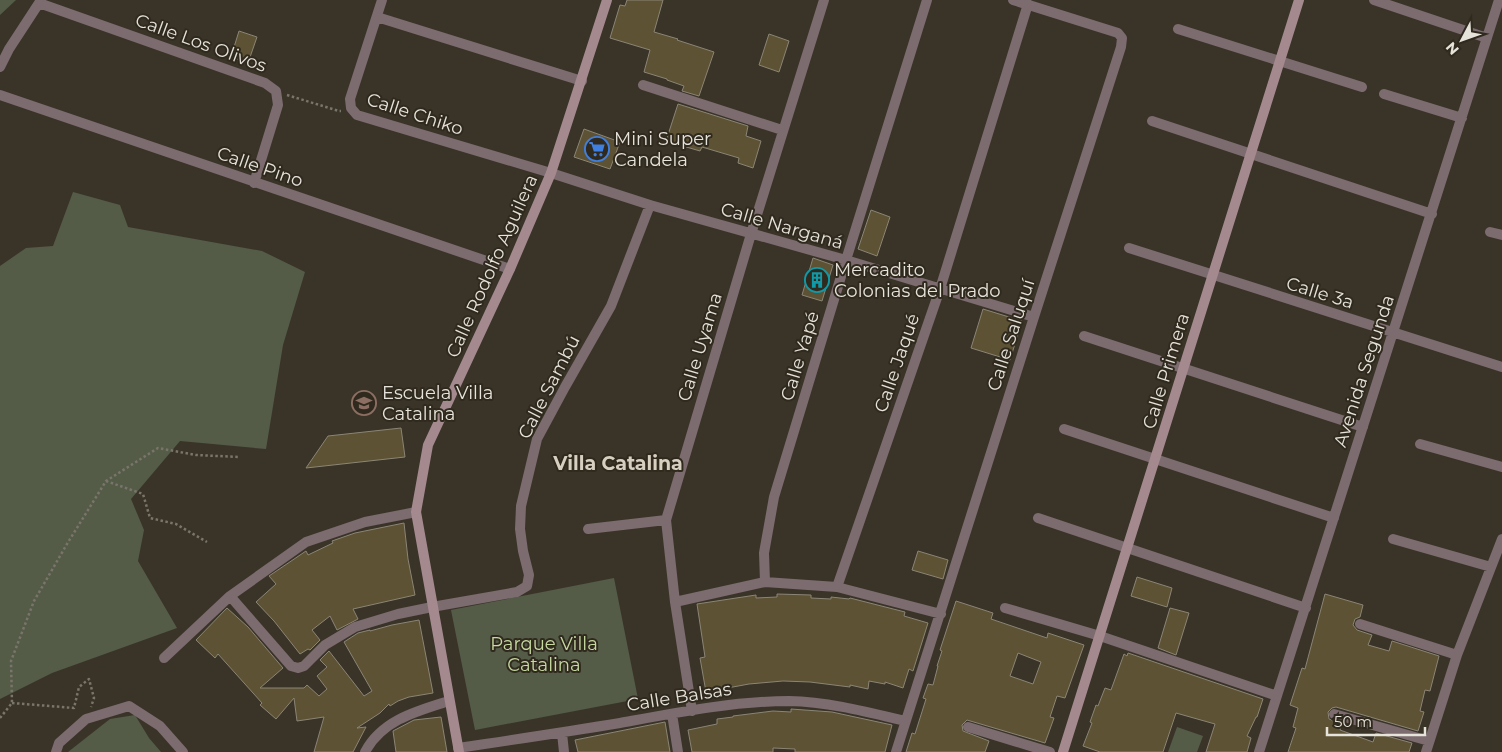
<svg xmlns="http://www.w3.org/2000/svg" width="1502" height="752" font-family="Montserrat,sans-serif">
	<rect width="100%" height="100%" fill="#3a3428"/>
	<path fill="#545c48" d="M0,0H16L0,15Z
		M73,192L120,205L128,227L262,251L305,272L283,345L266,449L180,441L131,499L144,530L138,561L177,628L52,673L0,699V266L26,248L53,246Z
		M614,578L638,699L475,730L451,610Z
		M135,715L149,738L161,752H68L110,719Z
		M1177,727L1203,736L1197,752H1168Z"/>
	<path fill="#5e5234" stroke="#8b8576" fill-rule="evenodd" d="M627,0H663L654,32L678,39L677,40L714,52L699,96L682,91L684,86L667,80V79L644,72L650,50L610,38L620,5L625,6Z
		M239,31L257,37L248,63L231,57Z
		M769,34L789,41L779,72L759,65Z
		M678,104L748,126L746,136L761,141L753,168L738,163L739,158L702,147L700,151L666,141Z
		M584,129L620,142L610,169L574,157Z
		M871,210L890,217L877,256L858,249Z
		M813,258L833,265L822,301L802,295Z
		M983,309L1022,321L1010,360L971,348Z
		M401,428L405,457L306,468L328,436Z
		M404,523L408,559L415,595L353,609L358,619L337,630L330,616L312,630L320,640L310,650L308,649L300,654L274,621L256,602L276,584L269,576L306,551L308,555L333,543L332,541L355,533Z
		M918,551L948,560L943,579L912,570Z
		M1137,577L1172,588L1167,607L1131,596Z
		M777,594L811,595V598L831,599V597L849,599L850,598L905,612L904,616L928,623L913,671L909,669L903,688L885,682V684L869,681L868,689L850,685V687L810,682L783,681L749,684L706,692L700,658L705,657L697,604L756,595V598L777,597Z
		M1325,594L1363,605L1360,617L1355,619L1353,625L1357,630L1372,635L1368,645L1389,651L1392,641L1439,656L1430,691L1425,690L1420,711L1424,712L1418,731L1336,707L1332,708L1328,712L1329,719L1342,724L1340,730L1373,742L1376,733L1412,743L1409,752H1288L1296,728L1293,727L1298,708L1290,705L1302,668L1305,669Z
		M956,601L993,613L991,619L1047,638L1048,633L1084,645L1065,698L1057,696L1050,717L1054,718L1045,743L967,720L962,725L963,731L989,741L985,752H906L912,733L915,734L926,699L923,698L928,684L933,685L938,666H937L942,651L940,650ZM1018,653L1041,662L1033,684L1010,676Z
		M227,608L248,627L283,668L260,688H304L307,685L319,696L327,689L317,676L327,667L320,660L329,651L364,696L372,691L344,642L358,633L370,630V631L392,625L419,620L433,693L409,697L398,701L390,706L389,704L380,713L357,728L366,727L353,752H314L324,717L297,721L294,698L276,719L260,705L262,703L218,654L215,658L196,640Z
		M1170,608L1189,613L1176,655L1158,648Z
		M1128,653L1263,699L1257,717H1256L1247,736L1251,738L1247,752H1206L1215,724L1176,713L1163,752H1100L1083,746L1092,723L1090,722L1096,705L1098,706L1105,688L1111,690L1124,654L1127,656Z
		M791,709L832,712L892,725L885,752H795V749L773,748V752H692L688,730L717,724V719L733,717V716L773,711L791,712Z
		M441,717L447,752H396L393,731L414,720Z
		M665,722L670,752H578L575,740Z"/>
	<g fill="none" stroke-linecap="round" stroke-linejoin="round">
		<path stroke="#7a756a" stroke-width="2.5" stroke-dasharray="2.5 2.5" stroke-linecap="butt" d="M287,95L339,111H341
			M106,481L143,494L150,518L176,524L207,542
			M12,703L74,708L79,687L89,679L94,698L91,707
			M0,718L12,703L11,661L34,601L67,544L106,481L158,448L196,455L240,457"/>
		<path stroke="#7c6b6f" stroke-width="10" d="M382,0L350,99L351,108L357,115L551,173L650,205L846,260L1034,317
			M1374,0L1487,38
			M39,3L265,83L276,91L278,105L254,183
			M377,17L582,81
			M1178,29L1362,87
			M0,67L9,49L41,0
			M643,85L782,130
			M1384,94L1462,118
			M0,95L510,269
			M1152,121L1432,214
			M1490,232L1502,235
			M1129,248L1502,367
			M1084,336L1363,427
			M1064,429L1334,518
			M1420,444L1502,467
			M1038,518L1306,608
			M588,529L666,520
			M1393,539L1491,567
			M765,582L764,553L774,497L846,260L927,0
			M837,587L940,289L1028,4
			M230,596L291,666L298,668L304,666L325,645L355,627L398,614L432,607L517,592L527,586L529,575L523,551L520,529L521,506L537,439L565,387L611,306L650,205
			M675,602L765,582L837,587L941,614
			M1005,608L1100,636L1277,696
			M1360,624L1457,655
			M164,658L230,596L306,542L365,522L416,512
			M692,711L675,602L666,520L751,234L824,0
			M672,714L678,752
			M1334,714L1429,741
			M968,727L1050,752
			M562,733L564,752
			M458,748C512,740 566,732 620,723C674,713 734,701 789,701C829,702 867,712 905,721
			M56,752L59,743L86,719L129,706L160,726L183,752
			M365,752C382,720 417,711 449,701
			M896,752L1034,317L1121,47L1122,38L1118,33L1013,0
			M1259,752L1499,0
			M1426,752L1457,655L1502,539"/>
		<path stroke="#a4898f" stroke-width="10" d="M459,752L416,512L428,445L510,269L551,173L607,0
			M1063,752L1299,0"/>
	</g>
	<defs>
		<symbol id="supermarket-ring" viewBox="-11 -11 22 22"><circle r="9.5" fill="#302a1e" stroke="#3f7fe0" stroke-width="1.5"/><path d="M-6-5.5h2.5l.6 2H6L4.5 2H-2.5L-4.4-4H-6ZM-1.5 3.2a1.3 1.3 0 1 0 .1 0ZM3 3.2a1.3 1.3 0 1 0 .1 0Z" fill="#3f7fe0"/></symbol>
		<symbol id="building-ring" viewBox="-11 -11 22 22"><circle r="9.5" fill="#302a1e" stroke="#0f9aa8" stroke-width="1.5"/><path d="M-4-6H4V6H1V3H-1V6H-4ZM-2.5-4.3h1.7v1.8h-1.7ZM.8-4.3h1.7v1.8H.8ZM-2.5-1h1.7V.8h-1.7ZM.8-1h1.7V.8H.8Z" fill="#0f9aa8"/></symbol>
		<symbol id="school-ring" viewBox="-11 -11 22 22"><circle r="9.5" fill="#302a1e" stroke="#8d6e63" stroke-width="1.5"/><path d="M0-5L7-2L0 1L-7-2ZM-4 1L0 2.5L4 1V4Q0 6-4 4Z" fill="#8d6e63"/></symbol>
	</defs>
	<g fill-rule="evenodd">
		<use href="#supermarket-ring" x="583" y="135" width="28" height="28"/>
		<use href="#building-ring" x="803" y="266" width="28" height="28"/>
		<use href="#school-ring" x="350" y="389" width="28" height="28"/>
	</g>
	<g text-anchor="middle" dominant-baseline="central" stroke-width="4" stroke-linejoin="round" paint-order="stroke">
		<g font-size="18" fill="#e6e3db" stroke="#302a1e">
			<text transform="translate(201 43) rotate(20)">Calle Los Olivos</text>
			<text transform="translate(415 114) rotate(18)">Calle Chiko</text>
			<text transform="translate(260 167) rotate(19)">Calle Pino</text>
			<text transform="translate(782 226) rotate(16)">Calle Narganá</text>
			<text transform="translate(492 266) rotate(-66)">Calle Rodolfo Aguilera</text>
			<text transform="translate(1320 293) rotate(17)">Calle 3a</text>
			<text transform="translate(1011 335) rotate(-72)">Calle Saluquí</text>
			<text transform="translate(700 347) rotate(-73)">Calle Uyama</text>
			<text transform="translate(800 356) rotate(-73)">Calle Yapé</text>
			<text transform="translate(897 363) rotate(-71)">Calle Jaqué</text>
			<text transform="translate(1166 371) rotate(-73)">Calle Primera</text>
			<text transform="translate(1364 371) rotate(-72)">Avenida Segunda</text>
			<text transform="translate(549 387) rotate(-63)">Calle Sambú</text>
			<text transform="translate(679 697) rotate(-9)">Calle Balsas</text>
		</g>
		<g font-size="18" fill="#e6e3db" stroke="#302a1e" text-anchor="start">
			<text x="614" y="139">Mini Super<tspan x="614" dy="21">Candela</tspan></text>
			<text x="834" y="270">Mercadito<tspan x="834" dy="21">Colonias del Prado</tspan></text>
			<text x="382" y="393">Escuela Villa<tspan x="382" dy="21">Catalina</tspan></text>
		</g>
		<g font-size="18" fill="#c6d9a1" stroke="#302a1e">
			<text x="544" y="644">Parque Villa<tspan x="544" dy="21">Catalina</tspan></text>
		</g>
		<g font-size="19" font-weight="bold" fill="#d7d0c1" stroke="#302a1e">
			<text x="618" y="463">Villa Catalina</text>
		</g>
	</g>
	<g transform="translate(1462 40) rotate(229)" stroke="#302a1e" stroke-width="4" paint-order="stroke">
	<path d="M0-4L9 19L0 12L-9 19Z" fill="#e6e3db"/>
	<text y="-8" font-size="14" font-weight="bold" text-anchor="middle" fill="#e6e3db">N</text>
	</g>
	<path d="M1327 727v8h98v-8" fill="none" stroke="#e6e3db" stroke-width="2.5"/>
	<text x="1334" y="727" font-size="15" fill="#e6e3db" stroke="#302a1e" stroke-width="4" paint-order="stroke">50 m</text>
</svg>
